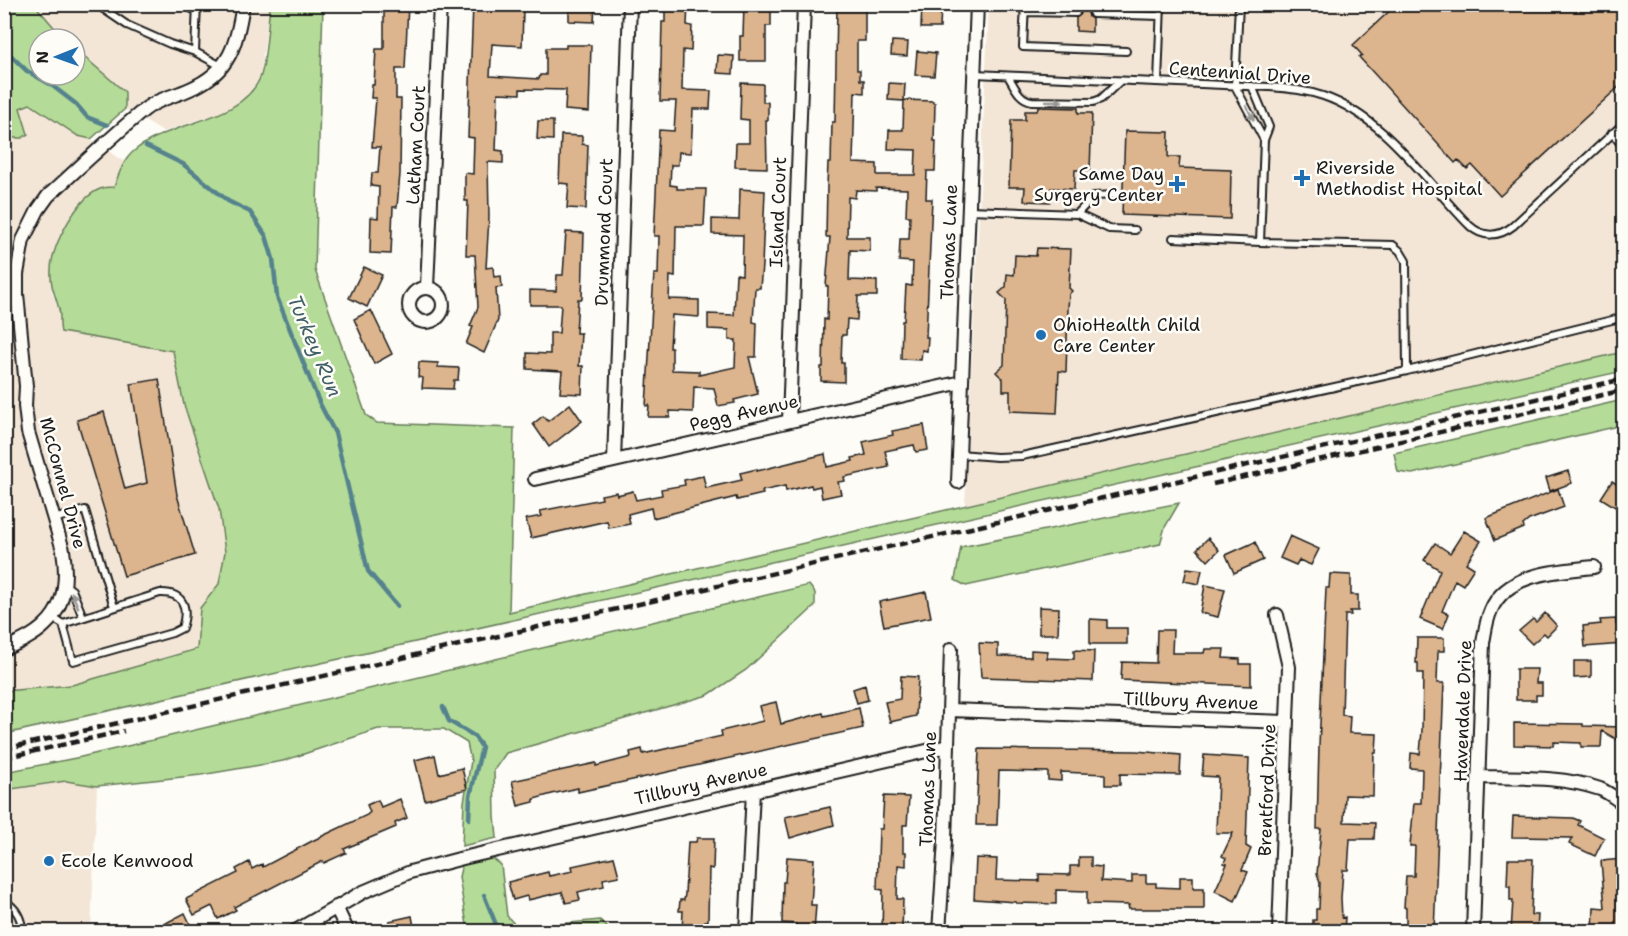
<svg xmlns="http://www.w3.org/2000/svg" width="1628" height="936" font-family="'Shantell Sans',sans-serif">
	<rect width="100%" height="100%" fill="#fdfcf7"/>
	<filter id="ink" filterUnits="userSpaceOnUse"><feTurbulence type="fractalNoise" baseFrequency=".0167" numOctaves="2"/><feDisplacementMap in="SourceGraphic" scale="12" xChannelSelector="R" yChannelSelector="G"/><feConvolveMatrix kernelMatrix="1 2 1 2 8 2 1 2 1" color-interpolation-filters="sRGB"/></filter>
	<g filter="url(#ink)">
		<path fill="#f3e6d7" d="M35,5H270L260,78L245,98L228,110L163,132L125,109V92L75,49V39H64Z
			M989,5H1623V352L965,505Z
			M30,104L78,136L91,139L124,162L114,187L102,188L51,290L60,311L61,332L173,351L184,405L219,509L225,552L219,584L200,608L197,649L72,685L5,691L4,138H22L20,108Z
			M66,781L97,786L91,931L5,932V790Z"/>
		<path fill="#b4dc98" stroke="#687c5a" stroke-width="1.5" d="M5,4L35,5L64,39H39V75H75V49L125,92V109L91,139L78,136L30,104L20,108L28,134L22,138H5Z
			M270,5H323L315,270L366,415L377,423L514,428L509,612L1623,352V371L5,734V691L72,685L197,649L200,608L219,584L225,552L219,509L184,405L173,351L61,332C59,324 61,316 59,309C55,293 50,287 51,269C52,245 77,198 100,189C104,187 110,187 114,187C119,174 123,160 134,151C170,120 240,123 260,78C266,64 268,22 270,5Z
			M1623,400V425L1412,474L1398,472L1394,453Z
			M1179,503L1165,527L1160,544L966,586L955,580L961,547Z
			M809,585L815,593V606L746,670L708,695L506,753L494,770L495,816L497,838L462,846L464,802L471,761L467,743L444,729H378L283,761L201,775L97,786L66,781L5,790V772L81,757Z
			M492,858L501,865L507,916L518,928L600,920L607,927L606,931H468L459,877L462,864Z"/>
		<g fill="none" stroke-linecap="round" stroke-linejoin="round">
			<path stroke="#54828d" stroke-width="4.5" d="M4,49L27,71L50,84L76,104L87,117L107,125
				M146,146L183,164L228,201L250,212L266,236L273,259L277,297L319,402L335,433L368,571L397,606
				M443,707L449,721L474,736L482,747L470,796L469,819
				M484,895L499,932"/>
		</g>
		<path fill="#dcb48d" stroke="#1c1c1c" stroke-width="1.5" d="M384,4H408L405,69H396V99H401L400,174L397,207H393L391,254L370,253L371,217L378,218L379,187L371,186L372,173H378L380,147H372L376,98H371L372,85H374L376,49H384Z
			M473,4L499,5V10H523L522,46L492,44L490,76L539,79L540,75H546V48H566V45H591L589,112L565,110L566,90L520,89V94L498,93L496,150L503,151V163L488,162L489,217L486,268L493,267L494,277L501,276L502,287L496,288L498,320L484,353L466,344L473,327L470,326L478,307L475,255H466L468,201H465V173L473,174L474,138L468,137Z
			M668,4H688L687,25L692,26L691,51L683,50L682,90L711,91L710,109H693L691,153L679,152L678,165H671L670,185L677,186V189H706L704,226H676L675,277L670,276L669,299L699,300V317L672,315L670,348H672V370L699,371V375L735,367L736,340H729V330L708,329V314L734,315L736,274L742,275L743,235L712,234V219L739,220L740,189L765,191L762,265L760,288H755L753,322L757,323L756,357H749L758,394L734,400L735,403L718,406L714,388L694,387L693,412L670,411V417H648L649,405L646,406L654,274H658L659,236H654L659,130L674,131L676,101H660L662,22H665V6Z
			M744,4H766L765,7H771V26H766V61H740V36H743Z
			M837,4L865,6V41H857V70H860V80H864V93L855,92L853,163L877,164V175H915L916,150L888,149L889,130H903L904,101L888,100L889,83L905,84L904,100L933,101V103H935L934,141H936L935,171H927L926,199H932L926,337H928L927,351L922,350L921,360L901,359L902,321H904L906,285L912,286L913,262L899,261L900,239H909L910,216H906L907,189L876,188V191L856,190L855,198L848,197L847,237H870V251L850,250L849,280L877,281V296H858L857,320L847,319L846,335H842L841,363H844V382L821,381V367H823L824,319L827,320L828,286H826L830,237H826L827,185L828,163H831L832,122H835Z
			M922,4L941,5L940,28H921Z
			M1077,4H1093V9L1088,13L1089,17L1092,19V32L1076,31V18L1081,14L1080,10L1077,8Z
			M1397,4H1623V83L1500,196L1472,165L1467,169L1458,160L1455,163L1359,57L1362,55L1353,45Z
			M569,5H595L594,22L569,21Z
			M892,41L908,42L907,56L891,55Z
			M917,51L936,53L934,76L915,75Z
			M718,55L734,56L733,74L717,73Z
			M741,83L763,84V102H768V120H766L767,168L735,167L736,143H749V120L740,119Z
			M1038,107L1078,108V113H1092L1090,170H1075L1074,189L1051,188L1050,202L1024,201L1025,187H1009L1011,120H1025V111H1037Z
			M538,121H553V140L537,139Z
			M1125,131L1169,132L1168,157H1180L1179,168L1231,170L1230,219L1122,215Z
			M561,135L582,136V144L588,145L586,209L567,208L569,184L559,183Z
			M566,232L584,233L582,299H578L576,333H581L579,366H583L582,394L560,393L562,371L527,369V353L550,354V333H559L561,305H530V290L556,291L557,275H563Z
			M1037,248L1071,249L1069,288L1072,291L1069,294L1068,308L1066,372L1059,371L1057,413L1010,411V391H1003V379L996,372L1004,365L1006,300L999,293L1006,287L1007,274L1014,275L1015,255L1036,256Z
			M364,267L382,275L367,307L349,298Z
			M371,310L392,354L374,364L354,319Z
			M419,362L438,363V367L459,368L458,380H454L453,389L422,388L423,378L418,377Z
			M159,379L177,495L195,555L124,576L77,420L104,412L125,489L147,483L131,384Z
			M570,404L582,421L549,447L533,424L543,416L548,421Z
			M924,425L928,450L916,452L914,445L885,451L889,467L844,477L845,481L838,482L841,494L822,498L820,486L812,488L811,485L786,491L785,486L762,491L763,494L737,500L736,497L653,518L651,508L628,514L630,524L615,527L609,528L607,521L531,538L526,519L542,516L540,511L602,499L601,495L616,492L617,495L633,491L636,500L662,495L661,489L685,485L684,480L703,476L706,488L742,480L740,473L757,469V471L825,454L827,467L853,461L852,458L866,455L863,442L893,435L892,431Z
			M1568,471L1572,483L1550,491L1546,478Z
			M1612,481L1623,488V512L1601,498Z
			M1558,489L1564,507L1529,520L1523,525L1524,528L1495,540L1486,518Z
			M1464,531L1481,541L1466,563L1474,568L1463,585L1455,580L1442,611L1449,614L1443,629L1420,619L1440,570L1424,560L1435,543L1450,553Z
			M1290,536L1319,549L1311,565L1299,560L1296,565L1280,558Z
			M1208,538L1219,550L1208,561L1197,549Z
			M1255,542L1263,560L1234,573L1226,555Z
			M1187,568L1202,570L1199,584L1184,581Z
			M1330,574L1351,575V595H1358V611H1350L1351,615H1345L1342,715L1350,716L1349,733L1377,734L1376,753H1374L1373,796L1345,795L1344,822L1375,823L1374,839H1350L1348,870H1343L1341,898L1342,918L1345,917L1344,930L1341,932H1313V920H1316V909H1319L1320,883L1317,874L1321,829H1317L1319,746L1326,588H1329Z
			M1205,585L1225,589L1218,617L1200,613Z
			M926,592L931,617L884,626L879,602Z
			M1039,607L1059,608L1058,634H1039Z
			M1545,613L1557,626L1547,636L1544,633L1532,644L1519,631L1533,619L1536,622Z
			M1090,619L1107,620V628H1127V644H1090Z
			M1616,619V624L1623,623V644L1585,647L1583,626L1601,624L1600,620Z
			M1157,630H1173L1172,653H1204L1205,649H1224L1223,658L1240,659V664H1251V686L1121,680L1122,662L1156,663Z
			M1417,638H1444V651H1438L1437,683H1444L1434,932H1406V908L1404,907L1406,876H1414L1415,846H1410L1414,803H1421L1422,769L1410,768L1411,753L1420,754L1422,730L1423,673H1418V663H1416Z
			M979,643L998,644V656L1031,657V650L1048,651L1047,658L1074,659V650L1094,651L1093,681L981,677Z
			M1574,661H1591V677L1574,678Z
			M1516,669H1537L1536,683H1542V695H1536V700H1516Z
			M901,676L918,677L916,716L890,722L885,702L900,699Z
			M865,685L868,700L857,703L853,689Z
			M776,702L781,724L823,713L824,716L859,708L863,728L610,785L578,792V788L552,794L534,799V802L518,806L512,781L596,763V766L631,757L630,752L642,749L643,754L722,736L721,731L763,721L759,706Z
			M1514,723L1583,724V726L1623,727V743L1602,731L1601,747H1581V743L1554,742L1553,746L1514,745Z
			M979,749L1136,751L1181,755L1180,775L1120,774V785H1105V774L1061,772V781L1048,780V772L999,771L997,825H976Z
			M435,755L439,774L462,768L467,789L425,800L415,760Z
			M1204,755L1249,758L1246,846L1251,849L1242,870L1248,872L1235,901L1215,891L1227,864L1224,863L1226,858L1222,856L1233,833H1216L1218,777L1202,776Z
			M884,796L909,797L907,825H903V852H906V866L898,865L897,899H903L902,932H882L883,890L877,889L879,829H882Z
			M400,799L407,818L395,823L396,827L344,849L346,853L324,863L323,861L234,907L236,910L218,919L212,906L194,915L186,899L238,873L236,869L249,862L252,869L262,864L263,867L314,840L367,815L370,812L367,805L378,800L381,807Z
			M830,807L834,825L790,838L785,817Z
			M1513,816L1573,818L1580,821L1578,825L1604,838L1595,856L1569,844L1572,838L1512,837Z
			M697,838H714L713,869L709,868L708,921H705V932H682L683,911H679L680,900H684L685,894L688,842H696Z
			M614,857L619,876L603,879L604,886L578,892L580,900L566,903L562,892L528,900L527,896L513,900L508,882L548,872L549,876L573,871L572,866Z
			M787,857L814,859L811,905H816L814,932H796V924L782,923L783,882H785Z
			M1079,857H1091V866L1102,867L1101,881L1132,883V875H1146V883H1156V887L1180,888V877H1193V888H1204V909H1128L1129,905L1087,904V891L1056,890V904L1016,903V902L974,899L976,858L997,859L996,880L1039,881V874L1070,875V866H1079Z
			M1508,859H1533L1531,915H1538L1537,932H1511L1513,900H1510V886H1507Z
			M1623,859V932H1593L1594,907L1605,908L1601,861Z
			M185,913L194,932H149Z
			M412,916L415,932H391L389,921Z"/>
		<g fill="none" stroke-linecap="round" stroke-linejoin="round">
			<defs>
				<path id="lane" d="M96,4L127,25L170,44L195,52L221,66
					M183,4L196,11
					M1025,4L1023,47L1126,51
					M1239,4L1235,86L1264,140
					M1024,12L1076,13
					M1093,14L1160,16
					M195,52L197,4
					M975,74L1269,87C1287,88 1305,90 1323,96C1385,117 1426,182 1470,226C1483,238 1499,237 1513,226L1624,123
					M1008,76C1015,87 1019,99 1032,101L1093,102L1101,99L1120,81
					M1158,82L1161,4
					M1612,133L1624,148
					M969,210L1077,214L1109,229L1135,230
					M1077,214L1094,196L1117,195
					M1173,238L1260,242L1264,140L1269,127L1252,86
					M1260,242L1393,245L1400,251L1406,261L1407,371
					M959,454L997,457L1022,456L1407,371L1624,317
					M54,519L85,510L114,607
					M65,585L72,590L83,617
					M52,618L63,624L73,661L172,633L182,628C189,607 183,592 160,593L63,624
					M4,901C17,908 21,918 23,932"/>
				<path id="street" d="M427,287L440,4
					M409 305a17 17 0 1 1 34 0a17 17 0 1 1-34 0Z
					M789,421L804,4
					M614,461L630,4
					M535,479L962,382
					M958,482L977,4
					M1277,615L1289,667L1279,932
					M4,649C18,643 34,636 45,625C66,606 67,575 63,550L28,432L25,406L26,386L17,294V274L23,240L38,210L48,196C80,167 111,137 144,110C157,99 175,96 190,89C230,72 237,44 243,4
					M950,710L1287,722
					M1478,777C1518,778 1562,776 1600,789C1608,792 1616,799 1624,804
					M336,907L348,932
					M294,932L363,892L410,872L463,858L948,746
					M746,932L753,791
					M939,932L945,840L951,649
					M1473,932L1483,643C1485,632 1486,621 1491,610C1507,572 1559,571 1594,567"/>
			</defs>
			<use href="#lane" stroke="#1c1c1c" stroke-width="10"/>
			<use href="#street" stroke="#1c1c1c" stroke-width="16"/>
			<use href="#lane" stroke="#fdfcf7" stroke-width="6"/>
			<use href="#street" stroke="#fdfcf7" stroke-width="12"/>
			<path stroke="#1c1c1c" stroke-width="4.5" stroke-dasharray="9 4.5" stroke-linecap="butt" d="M1213,484L1624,390
				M4,749L1624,379
				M4,758L124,731"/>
		</g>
		<defs><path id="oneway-solid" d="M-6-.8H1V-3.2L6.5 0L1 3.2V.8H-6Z" transform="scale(1.5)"/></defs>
		<g fill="#989794">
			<use href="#oneway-solid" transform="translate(1054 101) rotate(1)"/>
			<use href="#oneway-solid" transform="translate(1250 113) rotate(62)"/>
			<use href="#oneway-solid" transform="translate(75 600) rotate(-113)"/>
		</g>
	</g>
	<g fill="#1f6fb2" stroke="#fdfcf7" stroke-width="2">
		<path d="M1299 169h6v6h6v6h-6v6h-6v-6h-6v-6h6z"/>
		<path d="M1174 175h6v6h6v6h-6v6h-6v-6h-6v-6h6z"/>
		<circle cx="1041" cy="335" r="6"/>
		<circle cx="49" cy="861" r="6"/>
	</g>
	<g text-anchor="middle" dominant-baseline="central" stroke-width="5" stroke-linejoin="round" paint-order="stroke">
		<g font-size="18" fill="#1c1c1c" stroke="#fdfcf7">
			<text transform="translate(1240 73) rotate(4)">Centennial Drive</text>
			<text transform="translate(416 145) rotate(-87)">Latham Court</text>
			<text transform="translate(778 212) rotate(-88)">Island Court</text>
			<text transform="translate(604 232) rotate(-88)">Drummond Court</text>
			<text transform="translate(949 242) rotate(-88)">Thomas Lane</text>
			<text transform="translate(744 413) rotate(-13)">Pegg Avenue</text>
			<text transform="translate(63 483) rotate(75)">McConnel Drive</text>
			<text transform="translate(1191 701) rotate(2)">Tillbury Avenue</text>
			<text transform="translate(1463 711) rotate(-88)">Havendale Drive</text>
			<text transform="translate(701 784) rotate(-13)">Tillbury Avenue</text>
			<text transform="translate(928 789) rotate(-88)">Thomas Lane</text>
			<text transform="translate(1267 790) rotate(-88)">Brentford Drive</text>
		</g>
		<g font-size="18" fill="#1c1c1c" stroke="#fdfcf7" text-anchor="start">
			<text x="1316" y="168">Riverside<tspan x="1316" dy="21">Methodist Hospital</tspan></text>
			<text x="1164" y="174" text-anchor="end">Same Day<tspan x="1164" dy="21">Surgery Center</tspan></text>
			<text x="1053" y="325">OhioHealth Child<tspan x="1053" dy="21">Care Center</tspan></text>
			<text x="61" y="861">Ecole Kenwood</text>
		</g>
		<g font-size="20" font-style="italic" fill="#426068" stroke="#fdfcf7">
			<text transform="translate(315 346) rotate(67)">Turkey Run</text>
		</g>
	</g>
	<rect width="1628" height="936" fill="none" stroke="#fdfcf7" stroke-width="24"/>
	<rect x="12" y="12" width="1604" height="912" fill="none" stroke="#1c1c1c" stroke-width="2" filter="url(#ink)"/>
	<g transform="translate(57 57) rotate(269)"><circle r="28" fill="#fdfcf7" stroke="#a3a29f" stroke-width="1.5"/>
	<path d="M0-4.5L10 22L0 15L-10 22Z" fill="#1f6fb2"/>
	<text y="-9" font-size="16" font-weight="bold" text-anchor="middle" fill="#1c1c1c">N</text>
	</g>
</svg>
